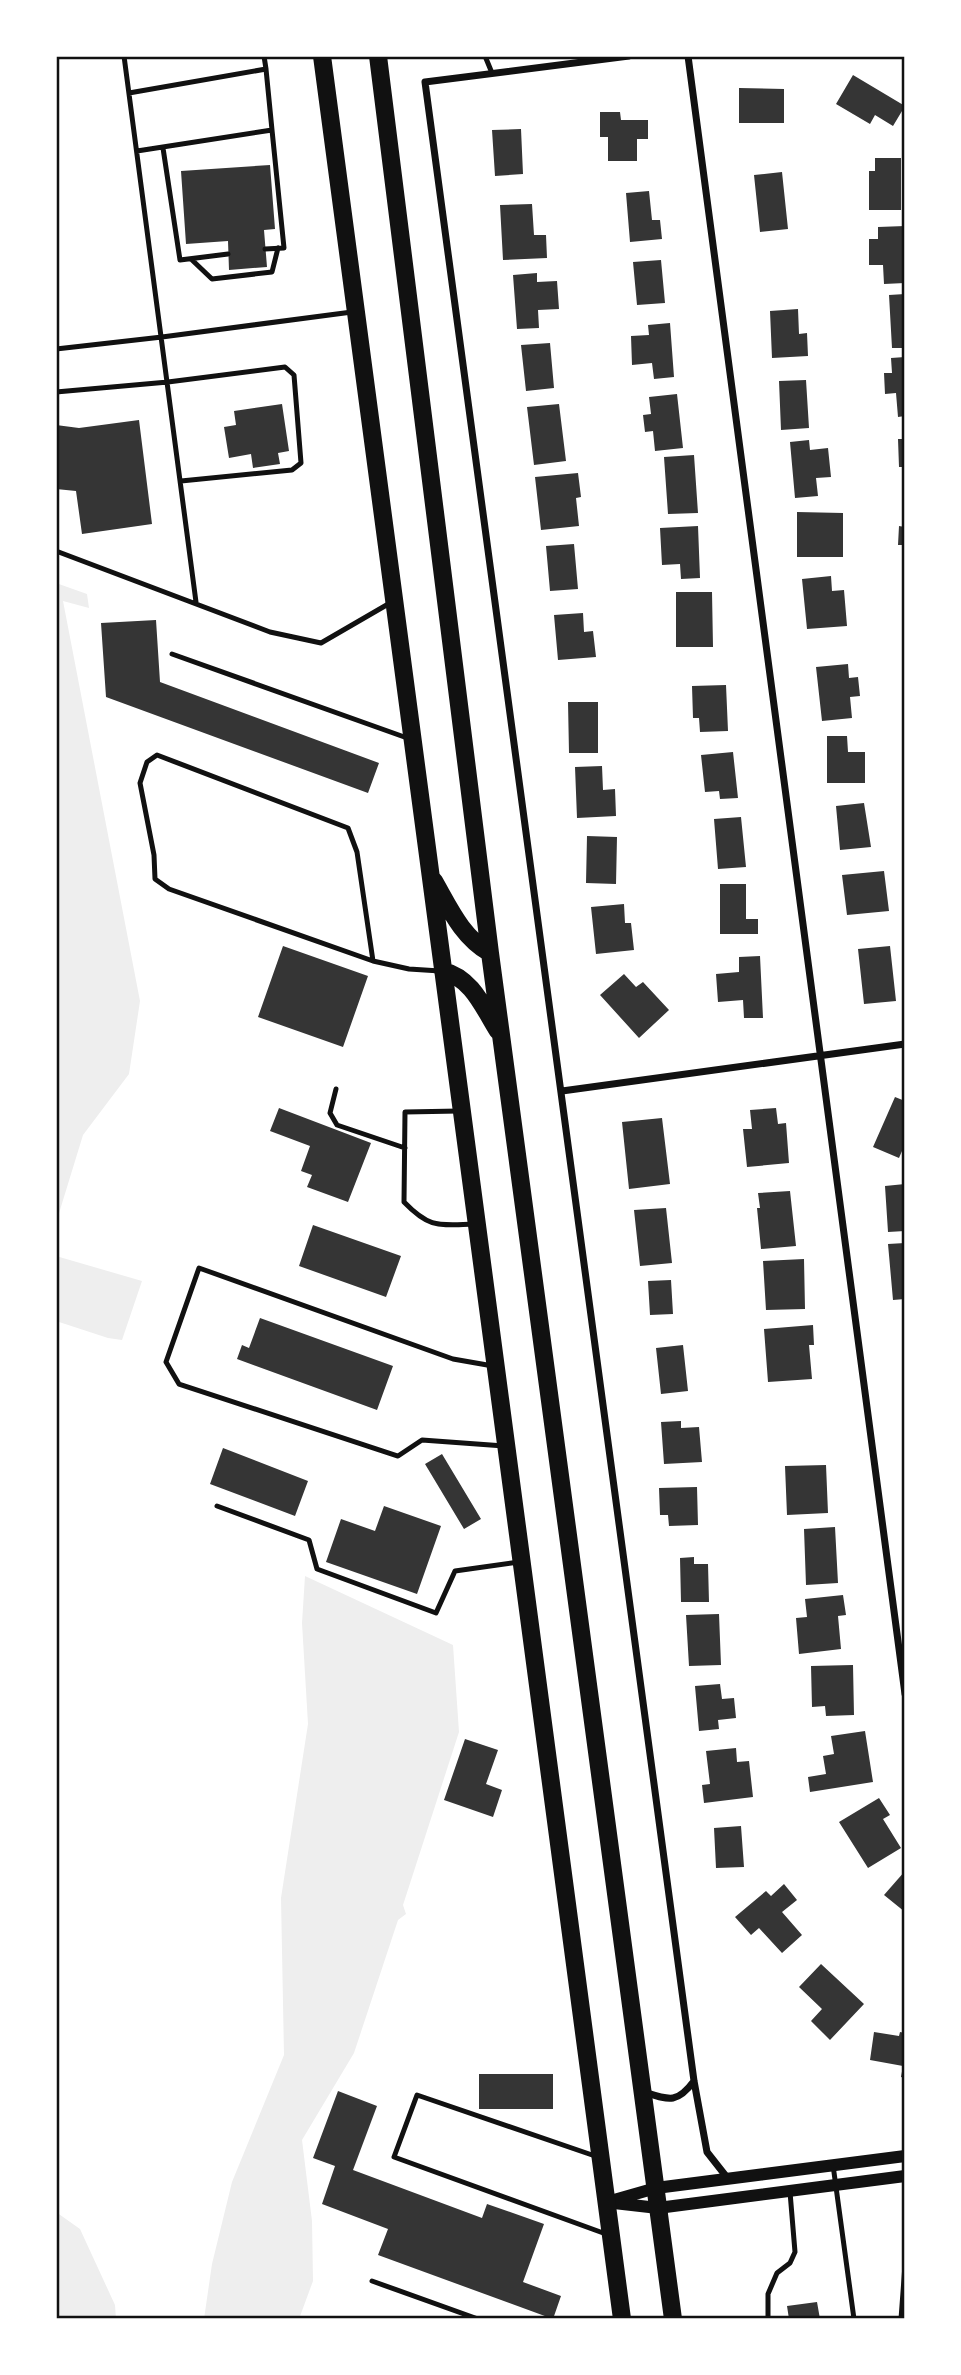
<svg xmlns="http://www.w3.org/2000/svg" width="961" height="2375" font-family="Commissioner,sans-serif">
	<rect width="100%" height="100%" fill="#fff"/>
	<path fill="#eee" d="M56,583L87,594L89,608L63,601L140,1001L129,1074L83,1135L56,1223Z
		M56,1256L142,1281L122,1340L108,1338L56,1321Z
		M305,1576L453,1645L459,1732L403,1905L406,1914L398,1920L354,2053L302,2140L312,2221L313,2281L299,2319H204L212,2264L232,2182L284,2055L281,1898L308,1724L302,1623Z
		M56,2212L80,2229L115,2305L116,2319H56Z"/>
	<path fill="#353535" d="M853,75L905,106L893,126L875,115L870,124L836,104Z
		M739,88L784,89V123H739Z
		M600,112H620L621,120H648V139H637V161H608V137H600Z
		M521,129L523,174L495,176L492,130Z
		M875,158H901V210H869V171H875Z
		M270,165L275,229L264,230L267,267L229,270L228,241L186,244L181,171Z
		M782,172L788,229L760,232L754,175Z
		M649,191L652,220H660L662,239L630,242L626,193Z
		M532,204L534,235H546L547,258L503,260L500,205Z
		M905,226V283L884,284L883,265H869V239H878V227Z
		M661,260L665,303L637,305L633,262Z
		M537,273V282L557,281L559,309L538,310L539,328L517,329L513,275Z
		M905,294V348H892L889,295Z
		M798,309L799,334L807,333L808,356L772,358L770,311Z
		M670,323L674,377L654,379L652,363L632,365L631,336L649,335L648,325Z
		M550,343L554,388L526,391L521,345Z
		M905,357V416L898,417L896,393L885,394L884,373H892L891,358Z
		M806,380L809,428L781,430L779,381Z
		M677,394L683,448L655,451L653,431L645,432L643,415L651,414L649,397Z
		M282,404L289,451L278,453L280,464L253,468L251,454L229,458L224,427L236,425L234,411Z
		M559,404L566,461L534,465L527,407Z
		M139,420L152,524L82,534L76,491L56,489V425L79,428Z
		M898,439H905V467H899Z
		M809,440L810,450L828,448L831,477L816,478L818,496L795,498L790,442Z
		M694,455L698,513L668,514L664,457Z
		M578,473L581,497L576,498L579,526L541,530L535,477Z
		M797,512L843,513V557H797Z
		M698,526L700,578L681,579L680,564L662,565L660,528Z
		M899,526L905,527V545H898Z
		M574,544L578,589L550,591L546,546Z
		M831,576L832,591L844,590L847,626L807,629L802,579Z
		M676,592H712L713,647H676Z
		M583,613L584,632L593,631L596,657L558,660L554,615Z
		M156,620L160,682L379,763L368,793L106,697L101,623Z
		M848,664L849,678L858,677L860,696L850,697L852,718L822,721L816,667Z
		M726,685L728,731L700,732L699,718H693L692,686Z
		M568,702H598V753H569Z
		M827,736H847L848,752H865V783H827Z
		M733,752L738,798L720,799L719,791L705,792L701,755Z
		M602,766L603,790L615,789L616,816L577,818L575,767Z
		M864,803L871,847L840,850L836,806Z
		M741,817L746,867L718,869L714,819Z
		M587,836L617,837L616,884L586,883Z
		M884,871L889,911L847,915L842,875Z
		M720,884H746V919H758V934H720Z
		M624,904L625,923H631L634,950L596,954L591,907Z
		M283,946L368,976L343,1047L258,1017Z
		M890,946L896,1001L864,1004L858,949Z
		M760,956L763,1018H744L743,1000L718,1002L716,974L739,972V957Z
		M624,974L636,987L643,982L669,1010L639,1038L600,995Z
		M895,1097L905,1101V1144L899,1158L873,1147Z
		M279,1108L371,1143L348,1202L307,1187L312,1175L301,1171L310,1146L270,1131Z
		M776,1108L778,1124L786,1123L789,1163L747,1167L743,1129H752L750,1110Z
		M662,1118L670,1184L629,1189L622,1122Z
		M905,1184V1231L888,1232L885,1186Z
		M790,1191L796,1246L761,1249L757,1208H760L758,1193Z
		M666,1208L672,1263L640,1266L634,1210Z
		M313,1225L401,1256L386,1297L299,1266Z
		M905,1243V1299L893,1300L888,1244Z
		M804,1259L805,1309L766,1310L763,1261Z
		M671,1280L673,1314L650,1315L648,1281Z
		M260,1318L393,1366L377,1410L237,1359L242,1345L249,1348Z
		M813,1325L814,1345H809L812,1379L768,1382L764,1329Z
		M683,1345L688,1391L661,1394L656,1348Z
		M681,1421V1428L699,1427L702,1462L664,1464L661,1422Z
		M223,1448L308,1481L295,1516L210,1484Z
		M442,1454L481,1519L464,1529L425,1464Z
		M826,1465L828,1513L787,1515L785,1466Z
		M697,1487L698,1525L669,1526L668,1515H660L659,1488Z
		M384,1506L441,1526L417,1594L326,1562L341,1519L375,1531Z
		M835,1527L838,1583L806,1585L804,1529Z
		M694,1557V1564H708L709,1602H681L680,1558Z
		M843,1595L846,1615L838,1616L841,1649L799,1654L796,1618L807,1617L805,1599Z
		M719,1614L721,1665L689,1666L686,1615Z
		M853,1665L854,1715L826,1716L825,1706L812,1707L811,1666Z
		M720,1684L722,1699L734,1698L736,1718L718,1720L719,1729L699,1731L695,1686Z
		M865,1731L873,1782L810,1792L808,1777L826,1774L823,1756L834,1754L831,1736Z
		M465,1739L498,1750L486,1784L502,1790L493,1817L444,1800Z
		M736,1748L737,1762L749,1761L753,1797L704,1803L702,1785L710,1784L706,1751Z
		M879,1798L890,1815L883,1819L901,1848L868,1868L839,1822Z
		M741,1826L744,1867L716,1868L714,1828Z
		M905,1871V1912L884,1895Z
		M784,1884L797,1900L782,1912L802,1935L782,1953L759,1928L751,1935L735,1917L766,1891L771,1896Z
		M821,1964L864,2004L830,2040L811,2021L822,2009L799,1987Z
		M874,2032L899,2036L900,2032L905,2033V2078L901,2077L903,2066L870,2060Z
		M479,2074H553V2109H479Z
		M338,2091L377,2106L353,2170L482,2218L487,2204L544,2224L523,2282L561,2296L553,2319L378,2255L388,2229L322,2204L335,2166L313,2158Z
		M817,2302L820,2319H789L787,2306Z"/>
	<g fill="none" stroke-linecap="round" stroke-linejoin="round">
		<path stroke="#111" stroke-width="5" d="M124,56L196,602
			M264,56L266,69
			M485,56L492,73
			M129,93L266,69L272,130L137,151
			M163,148L180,260L228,254
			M265,249L284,248L272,130
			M191,259L212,279L272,272L278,248
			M56,349L162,337L352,312
			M56,392L168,382L285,367L294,375L301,463L292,470L181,481
			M56,551L270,632L321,643L390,603
			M172,654L410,739
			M373,961L357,852L348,828L157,755L147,762L140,783L154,855L155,879L169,889L373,961L409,969L440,971
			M336,1089L330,1113L337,1125L405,1148
			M459,1111L405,1112L404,1202C430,1229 439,1225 474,1224
			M493,1366L453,1359L199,1268L166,1362L179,1384L398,1456L422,1440L504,1446
			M217,1506L309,1540L317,1569L436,1613L455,1571L519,1562
			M598,2157L417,2095L394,2157L606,2234
			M833,2165L854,2319
			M372,2281L478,2319
			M768,2319V2294L777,2273L790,2263L795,2252L790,2192
			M901,2319L905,2265"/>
		<path stroke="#111" stroke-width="7" d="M629,56L425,82L694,2081L707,2152L729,2180
			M688,56L905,1694
			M562,1091L905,1044
			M644,2092C669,2100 677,2104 694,2081"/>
		<path stroke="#111" stroke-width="12" d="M607,2202L656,2188L905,2156
			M614,2203L658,2208L905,2176"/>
		<path stroke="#111" stroke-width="18" d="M322,56L622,2319
			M378,56L490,953L673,2319
			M434,881C450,909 462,937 490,953
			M443,971C472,978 483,1007 498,1031"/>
	</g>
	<rect width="961" height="2375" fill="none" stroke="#ffffff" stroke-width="116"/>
	<rect x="58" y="58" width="845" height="2259" fill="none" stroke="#111" stroke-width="2.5"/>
</svg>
